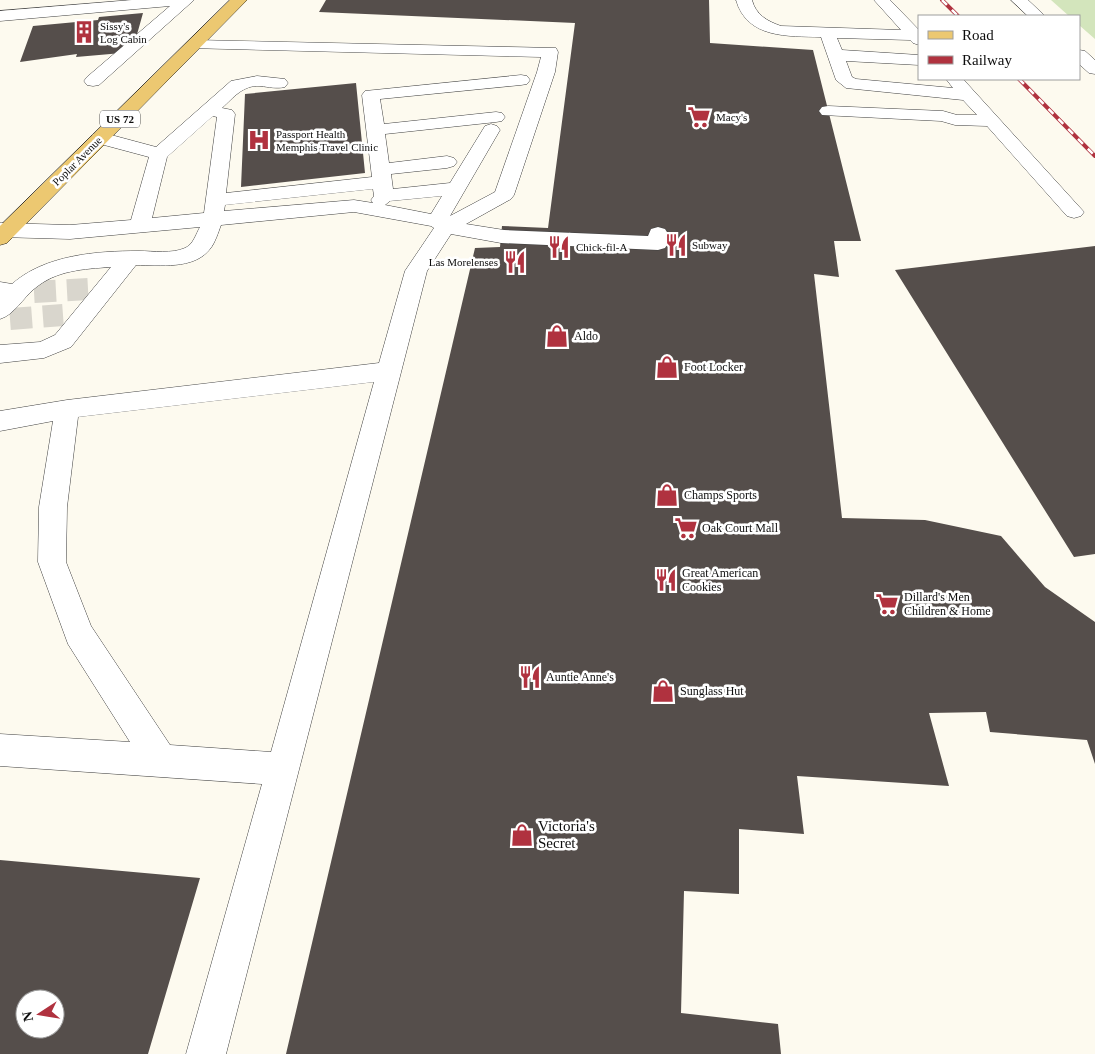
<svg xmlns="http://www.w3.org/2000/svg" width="1095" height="1054" font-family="'Times New Roman',serif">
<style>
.green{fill:#d3e5bc}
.building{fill:#554e4b;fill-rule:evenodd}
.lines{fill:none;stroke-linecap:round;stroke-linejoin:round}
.minor-tunnel{stroke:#d9d6cd;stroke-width:22;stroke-dasharray:22 11;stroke-linecap:butt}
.minor-casing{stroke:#404040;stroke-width:1}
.major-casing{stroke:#1e1e1e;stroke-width:1}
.minor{fill:#fff;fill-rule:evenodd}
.major{fill:#ecc871;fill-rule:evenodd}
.rail-casing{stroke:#b0323f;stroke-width:4}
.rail{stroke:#fff;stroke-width:2.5;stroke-dasharray:7;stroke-linecap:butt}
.labels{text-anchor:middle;stroke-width:5;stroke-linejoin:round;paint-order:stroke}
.far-poi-label{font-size:11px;fill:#0d0d0d;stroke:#fff;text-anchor:start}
.shield{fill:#fff;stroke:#565656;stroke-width:1}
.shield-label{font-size:11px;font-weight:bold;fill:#0d0d0d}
.far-street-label{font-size:11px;fill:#0d0d0d;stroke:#fff}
.poi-label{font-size:12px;fill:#0d0d0d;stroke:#fff;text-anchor:start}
.near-poi-label{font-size:15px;fill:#0d0d0d;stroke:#fff;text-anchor:start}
</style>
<rect width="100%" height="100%" fill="#fdfaef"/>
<path class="green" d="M1051,0H1095V39L1079,25V16H1069Z"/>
<path class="building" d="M326,0H709L710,43L813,50L861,241H834L839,277L814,274L842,518L925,520L1001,536L1045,587L1095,622V764L1087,740L990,732L986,712L929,713L949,786L797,776L804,834L739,829V894L684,891L681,1013L778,1024L781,1054H286L475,248L500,247L502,226L548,228L575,23L319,12Z
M143,13L136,38L124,39L122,53L76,57L77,54L20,62L33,26L98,20L99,17Z
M356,83L365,173L241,187L245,94Z
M1095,246V554L1074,557L895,270Z
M0,860L200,878L148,1054H0ZM25,999H55V1029H25Z"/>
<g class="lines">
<path class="minor-tunnel" d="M34,292L88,289
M10,319L63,315"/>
<defs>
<path id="minor" d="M132,0H194L99,85L93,86L87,85L84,81L87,77L170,6L0,21V11Z
M736,0H752C756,15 767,21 781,26L901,30L874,0H890L919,30V45L913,43L910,40L837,38L842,50L919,55V65L846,61L852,77L856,79L953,88L946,79H963L1084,212L1081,216L1074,218L1067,216L987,126L955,125L941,121L822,115L819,111L822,107L828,106L943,111L957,115H977L963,100L846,88L836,80L821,37C788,36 747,39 736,0Z
M1011,0H1028L1045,16H1028Z
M194,40L556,48L558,52L555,72L514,195L511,199L466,224L504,230L648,236L651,229L658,227L665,229C670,236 670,241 665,248L658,250L501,243L451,234L427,271L226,1054H186L262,784L0,766V734L130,742L68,644L38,562L39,507L53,421L0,431V411L67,400L379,363L405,271L434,228L431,226L354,212L221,225C218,233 215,243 210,249C194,270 159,265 136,265L71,347L44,358L0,363V345L40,342L55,335L111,267C84,269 56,270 34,289C23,298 14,315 0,319V282L12,284C45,255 96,251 139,251C153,251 172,254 185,248C193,245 196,234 200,227L70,239L0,237V223L70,225L131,220L149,157L93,142L91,138L93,134L100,132L156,147L231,81L257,76L285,79L288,83L285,87C277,89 269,87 260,86C243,85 234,97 222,108L232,110L235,114L226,193L372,177L362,95L365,91L521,75L527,76L530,80L527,84L521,85L380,99L384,124L496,112L502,113L505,117L502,121L496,122L385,134L389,163L447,156L454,158L457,162L454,166L447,168L391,174L393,189L450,183L485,126L491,124L497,126L500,130L450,216L495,192L537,72L541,57L188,48L186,45L188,42ZM213,116L217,117L204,213L152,218L167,157ZM373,189L374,196L371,200L373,203L354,200L224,211L225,205ZM442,196L431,214L385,205L390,201ZM374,382L271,752L170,745L91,626L66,562L67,507L78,417Z
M1079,50L1085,51L1095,60V74L1089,73L1079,64Z"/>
<path id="major" d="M230,0H247L7,243L0,245V226Z"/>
</defs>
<use href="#minor" class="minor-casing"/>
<use href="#major" class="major-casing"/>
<use href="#minor" class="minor"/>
<use href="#major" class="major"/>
<defs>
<path id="rail" d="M942,0L958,16
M1019,79L1095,156"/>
</defs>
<use href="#rail" class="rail-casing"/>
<use href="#rail" class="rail"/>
</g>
<defs>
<symbol id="building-bare" viewBox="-9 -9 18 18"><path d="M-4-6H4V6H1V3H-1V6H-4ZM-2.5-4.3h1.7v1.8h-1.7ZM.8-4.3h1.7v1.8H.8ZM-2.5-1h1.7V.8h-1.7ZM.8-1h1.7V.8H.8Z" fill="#b0323f" stroke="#fff" stroke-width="2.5" paint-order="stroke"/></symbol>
<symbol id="supermarket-bare" viewBox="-9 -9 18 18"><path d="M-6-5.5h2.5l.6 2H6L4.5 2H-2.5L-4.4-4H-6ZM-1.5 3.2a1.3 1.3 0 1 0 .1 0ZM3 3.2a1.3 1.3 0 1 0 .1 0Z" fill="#b0323f" stroke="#fff" stroke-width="2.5" paint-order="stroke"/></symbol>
<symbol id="hospital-bare" viewBox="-9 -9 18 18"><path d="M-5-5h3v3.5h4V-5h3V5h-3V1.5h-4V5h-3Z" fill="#b0323f" stroke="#fff" stroke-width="2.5" paint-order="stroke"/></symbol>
<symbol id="restaurant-bare" viewBox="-9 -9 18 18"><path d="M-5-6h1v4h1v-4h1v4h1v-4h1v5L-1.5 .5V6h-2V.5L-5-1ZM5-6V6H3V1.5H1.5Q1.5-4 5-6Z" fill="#b0323f" stroke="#fff" stroke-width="2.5" paint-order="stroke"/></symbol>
<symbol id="shop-bare" viewBox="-9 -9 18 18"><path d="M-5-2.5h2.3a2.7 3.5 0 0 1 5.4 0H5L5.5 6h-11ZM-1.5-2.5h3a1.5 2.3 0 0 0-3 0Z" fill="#b0323f" stroke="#fff" stroke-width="2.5" paint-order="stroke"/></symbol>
</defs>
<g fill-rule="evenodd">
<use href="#building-bare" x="68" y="16" width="32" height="32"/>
<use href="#supermarket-bare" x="683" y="101" width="32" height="32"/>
<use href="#hospital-bare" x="243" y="124" width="32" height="32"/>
<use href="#restaurant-bare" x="660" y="229" width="32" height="32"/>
<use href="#restaurant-bare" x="543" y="231" width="32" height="32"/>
<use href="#restaurant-bare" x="499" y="246" width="32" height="32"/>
<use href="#shop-bare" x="541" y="320" width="32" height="32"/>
<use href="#shop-bare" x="651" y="351" width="32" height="32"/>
<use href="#shop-bare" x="651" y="479" width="32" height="32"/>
<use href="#supermarket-bare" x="670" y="512" width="32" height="32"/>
<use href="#restaurant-bare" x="650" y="564" width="32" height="32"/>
<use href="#supermarket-bare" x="871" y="588" width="32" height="32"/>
<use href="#restaurant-bare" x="514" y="661" width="32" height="32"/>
<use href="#shop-bare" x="647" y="675" width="32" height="32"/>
<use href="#shop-bare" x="506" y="819" width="32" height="32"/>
</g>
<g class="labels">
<g class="far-poi-label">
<text x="100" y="30">Sissy's<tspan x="100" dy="13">Log Cabin</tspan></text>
<text x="716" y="121">Macy's</text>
<text x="276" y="138">Passport Health<tspan x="276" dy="13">Memphis Travel Clinic</tspan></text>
<text x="692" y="249">Subway</text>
<text x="576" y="251">Chick-fil-A</text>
<text x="498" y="266" text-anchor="end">Las Morelenses</text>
</g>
<rect class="shield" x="100" y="110.5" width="40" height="17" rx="4"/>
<g class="shield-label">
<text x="120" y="123">US 72</text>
</g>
<g class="far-street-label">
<text transform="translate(77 161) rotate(-45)" y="4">Poplar Avenue</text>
</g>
<g class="poi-label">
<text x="574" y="340">Aldo</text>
<text x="684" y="371">Foot Locker</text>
<text x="684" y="499">Champs Sports</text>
<text x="702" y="532">Oak Court Mall</text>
<text x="682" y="577">Great American<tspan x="682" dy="14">Cookies</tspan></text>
<text x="904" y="601">Dillard's Men<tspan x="904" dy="14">Children &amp; Home</tspan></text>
<text x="546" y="681">Auntie Anne's</text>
<text x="680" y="695">Sunglass Hut</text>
</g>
<g class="near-poi-label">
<text x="538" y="831">Victoria's<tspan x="538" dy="17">Secret</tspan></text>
</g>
</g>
<rect x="918" y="15" width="162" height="65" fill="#ffffff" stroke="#9e9e9e"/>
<rect x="928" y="31" width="25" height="8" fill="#ecc871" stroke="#9e9e9e"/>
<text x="962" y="40" font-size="15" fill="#0d0d0d">Road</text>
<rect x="928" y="56" width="25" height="8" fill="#b0323f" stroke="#9e9e9e"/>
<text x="962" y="65" font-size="15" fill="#0d0d0d">Railway</text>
<g transform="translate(40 1014) rotate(258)"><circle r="24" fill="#ffffff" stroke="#9e9e9e"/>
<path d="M0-4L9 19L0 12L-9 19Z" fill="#b0323f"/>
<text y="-8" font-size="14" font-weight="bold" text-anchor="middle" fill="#0d0d0d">N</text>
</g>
</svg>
